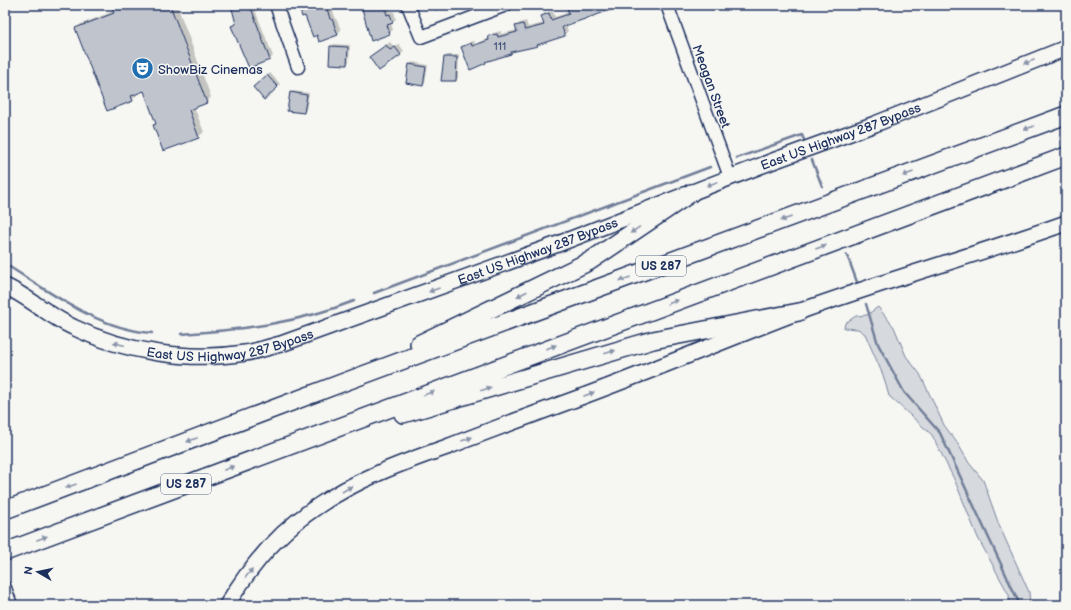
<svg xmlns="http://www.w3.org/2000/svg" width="1071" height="610" font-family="'Balsamiq Sans',sans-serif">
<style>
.green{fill:#d6d9dd;stroke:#78849e}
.shadow{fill:#0003}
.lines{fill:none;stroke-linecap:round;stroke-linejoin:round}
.stream{stroke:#717e99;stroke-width:2.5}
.building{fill:#c0c4cd;stroke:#1b2f5e}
.minor-casing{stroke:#1b2f5e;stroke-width:15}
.major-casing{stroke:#1b2f5e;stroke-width:18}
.highway-casing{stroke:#1b2f5e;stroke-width:20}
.minor{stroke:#f6f6f2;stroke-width:12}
.major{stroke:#f6f6f2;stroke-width:15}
.highway{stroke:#f6f6f2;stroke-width:17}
.oneway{fill:#8892a8}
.labels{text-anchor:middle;stroke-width:3;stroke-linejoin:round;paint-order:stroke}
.number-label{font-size:11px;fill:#44547a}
.shield{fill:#f6f6f2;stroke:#5d6b8a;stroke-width:1}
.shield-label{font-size:12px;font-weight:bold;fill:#1b2f5e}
.poi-label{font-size:13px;fill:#1b2f5e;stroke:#f6f6f2;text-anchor:start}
.street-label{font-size:13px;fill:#1b2f5e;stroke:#f6f6f2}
</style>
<rect width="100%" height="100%" fill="#f6f6f2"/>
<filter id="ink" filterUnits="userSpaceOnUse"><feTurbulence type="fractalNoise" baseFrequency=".025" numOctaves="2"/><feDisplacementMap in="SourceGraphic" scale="8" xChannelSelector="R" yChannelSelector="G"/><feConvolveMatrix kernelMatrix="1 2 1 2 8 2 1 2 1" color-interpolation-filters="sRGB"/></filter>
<g filter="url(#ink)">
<path class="green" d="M878,307L894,327L906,356L920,374L944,425L958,444L969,463L983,480L999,525L1029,592L1030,605H1010L1009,595L978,538L955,481L932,435L889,396L883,375L865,334L858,329L844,328L845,323L856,316L867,315Z"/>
<path class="shadow" d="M112,5H177L211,97L206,102L194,107L204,132L198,137L154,125L157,123L144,90L136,93L137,95L132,100L76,29L81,24L114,11Z
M232,5H253L273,56L270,59L249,67L232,26L236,22Z
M303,5H330L341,30L337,34Z
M362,5H389L390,12L394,11L396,19L391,23L393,30L389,33Z
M433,5H448L435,11Z
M571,5H620L566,25L568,31L564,35L540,43L537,46L514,51L511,54L485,62L462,47L474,40L475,44L490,38L493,33L501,31V34L517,30L516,26L520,23L526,21L528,27L544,23L542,17L545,13L553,11L555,17L569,12L568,8Z
M390,42L394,47L399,44L404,51L400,55L374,54Z
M334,44L350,45L349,62L346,64L331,47Z
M447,55H459L458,78L456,80H442L443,65Z
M412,62L428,65L425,82L422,85L410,65Z
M270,73L280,84L264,99L254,87Z
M293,91L309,93L306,110L304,112L291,93Z"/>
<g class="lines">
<path class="stream" d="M737,158L802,135L804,140
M812,160L822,186
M847,255L857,282
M5,264C50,292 97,329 152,333
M374,293L710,167
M866,304L878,344L904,392L940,433L1020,605
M181,334C241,330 298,323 354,301"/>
</g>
<path class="building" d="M111,5H170L207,103L189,110L199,138L163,151L153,125L156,124L144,91L131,96L133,101L107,111L75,28L114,13Z
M231,5H250L270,60L249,68L231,26L236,24Z
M303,5H326L330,19H332L338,35L319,42L317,35L313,37L305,16L302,17L299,7Z
M361,5H384L387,15L390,14L393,23L387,25L390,34L371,41Z
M575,5L622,6L562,27L565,36L537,45L538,46L511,52V54L485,62L486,63L470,70L461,47L471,43L472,46L489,40L488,36L497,34L498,37L517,32L515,26L523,24L525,30L544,25L541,16L549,13L551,20L569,14L567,8Z
M386,45L390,50L395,47L401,55L379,71L369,57Z
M330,46L348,47L347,65L329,64Z
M444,57H457L456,81H441Z
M409,64L426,67L423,86L406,83Z
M267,75L278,87L264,100L253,87Z
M290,92L307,95L304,113L287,111Z"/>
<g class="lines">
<defs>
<path id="minor" d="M276,5L298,67
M408,5L421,37L506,5
M667,5L730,177
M5,588L11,605"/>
<g id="major">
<path id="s1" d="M5,286C29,297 49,316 73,327C124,352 189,362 245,353C257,351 269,347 281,344L558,244L773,161L875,124L1066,48"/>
<path d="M227,605C249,568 279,532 315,508C355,480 401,463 447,447C488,431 529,416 570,401C647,373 722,341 798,312C886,280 977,255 1066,223"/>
</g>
<path id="highway" d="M419,344L590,261L691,193
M403,414L653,340L799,312
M5,510L347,381L1066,115
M5,552L1066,156"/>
</defs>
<use href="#minor" class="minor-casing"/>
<use href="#major" class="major-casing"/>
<use href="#highway" class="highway-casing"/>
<use href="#minor" class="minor"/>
<use href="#major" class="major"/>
<use href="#highway" class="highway"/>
</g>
<defs><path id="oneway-solid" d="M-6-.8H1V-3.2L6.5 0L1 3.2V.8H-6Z"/></defs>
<g class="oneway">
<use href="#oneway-solid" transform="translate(1029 62) rotate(159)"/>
<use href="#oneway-solid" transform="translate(1029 128) rotate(160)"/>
<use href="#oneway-solid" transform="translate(908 174) rotate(160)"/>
<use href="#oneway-solid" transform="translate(712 184) rotate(159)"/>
<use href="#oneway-solid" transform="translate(786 219) rotate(160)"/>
<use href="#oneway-solid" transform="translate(635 230) rotate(146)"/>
<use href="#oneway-solid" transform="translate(821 247) rotate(-20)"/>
<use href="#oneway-solid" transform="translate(625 279) rotate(160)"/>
<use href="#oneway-solid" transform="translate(434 290) rotate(160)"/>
<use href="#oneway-solid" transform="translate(522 294) rotate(153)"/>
<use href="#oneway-solid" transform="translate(673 302) rotate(-20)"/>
<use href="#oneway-solid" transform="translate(119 344) rotate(-165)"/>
<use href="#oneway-solid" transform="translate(551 347) rotate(-20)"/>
<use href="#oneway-solid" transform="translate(610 352) rotate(-16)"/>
<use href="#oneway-solid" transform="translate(486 389) rotate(-17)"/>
<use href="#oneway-solid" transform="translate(429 393) rotate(-21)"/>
<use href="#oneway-solid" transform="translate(589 394) rotate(-21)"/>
<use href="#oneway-solid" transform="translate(467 439) rotate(-20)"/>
<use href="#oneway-solid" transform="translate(192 440) rotate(159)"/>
<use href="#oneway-solid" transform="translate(229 468) rotate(-21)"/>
<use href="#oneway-solid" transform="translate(71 486) rotate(160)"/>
<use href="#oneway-solid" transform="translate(347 489) rotate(-31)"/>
<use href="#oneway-solid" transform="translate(42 538) rotate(-21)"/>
<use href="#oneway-solid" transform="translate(249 573) rotate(-51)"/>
</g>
</g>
<defs>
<symbol id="theatre-disc" viewBox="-11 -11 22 22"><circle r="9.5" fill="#1f6fb2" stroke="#f6f6f2"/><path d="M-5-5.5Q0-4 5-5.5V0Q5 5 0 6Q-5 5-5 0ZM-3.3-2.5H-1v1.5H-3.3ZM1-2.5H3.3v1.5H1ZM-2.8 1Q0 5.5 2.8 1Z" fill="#fff"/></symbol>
</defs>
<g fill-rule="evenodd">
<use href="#theatre-disc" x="130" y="56" width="25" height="25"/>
</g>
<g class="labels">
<g class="number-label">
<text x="500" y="50">111</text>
</g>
<g class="shield">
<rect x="636" y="256" width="50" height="20" rx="3"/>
<rect x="161" y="474" width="50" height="20" rx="3"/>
</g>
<g class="shield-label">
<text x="661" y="270">US 287</text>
<text x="186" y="488">US 287</text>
</g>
<g class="poi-label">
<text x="158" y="74">ShowBiz Cinemas</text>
</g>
<g class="street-label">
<text transform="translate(712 86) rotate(70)" y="5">Meagan Street</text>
<text dy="5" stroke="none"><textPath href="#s1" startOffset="890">East US Highway 287 Bypass</textPath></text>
<text dy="5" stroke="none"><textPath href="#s1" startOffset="566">East US Highway 287 Bypass</textPath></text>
<text dy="5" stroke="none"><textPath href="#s1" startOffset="242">East US Highway 287 Bypass</textPath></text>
</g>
</g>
<rect width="1071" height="610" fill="none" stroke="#f6f6f2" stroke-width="20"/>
<rect x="10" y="10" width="1051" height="590" fill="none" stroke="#1b2f5e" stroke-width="1.5" filter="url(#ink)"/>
<g transform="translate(38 572) rotate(279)" stroke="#f6f6f2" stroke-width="3" paint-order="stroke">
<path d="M0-3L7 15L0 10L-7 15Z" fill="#1b2f5e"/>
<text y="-6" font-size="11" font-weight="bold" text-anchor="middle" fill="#1b2f5e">N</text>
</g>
</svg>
